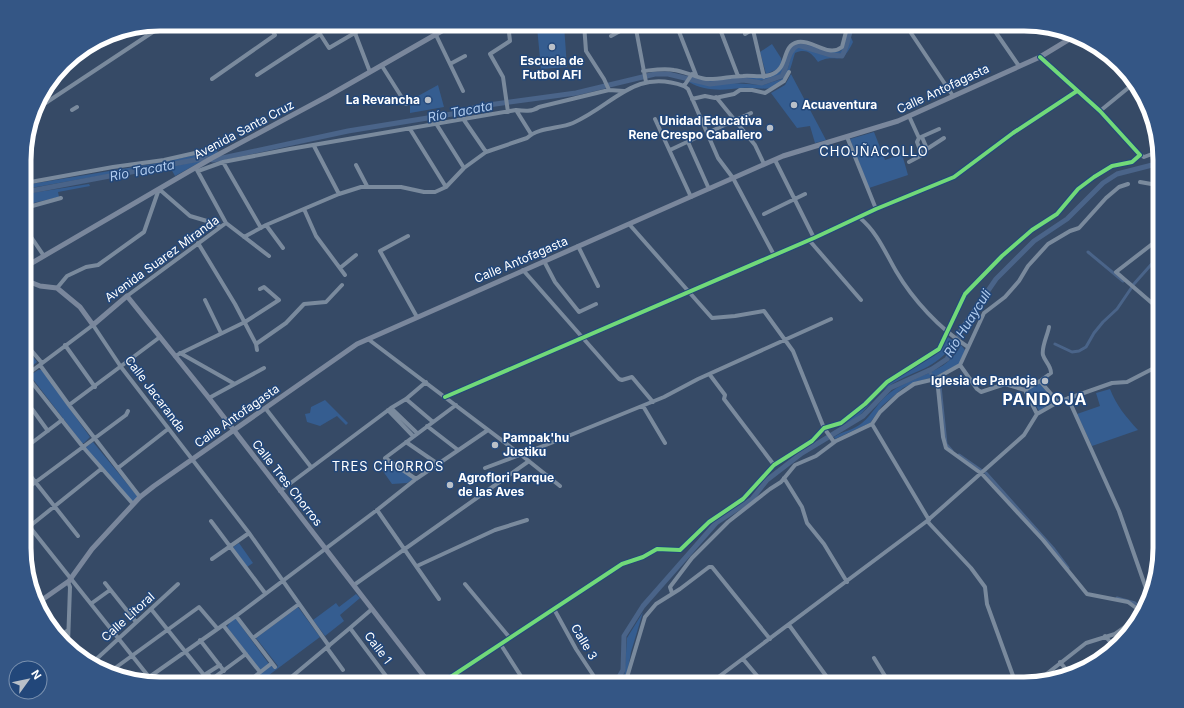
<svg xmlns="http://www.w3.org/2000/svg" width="1184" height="708" font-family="Inter,sans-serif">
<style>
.green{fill:#355d90}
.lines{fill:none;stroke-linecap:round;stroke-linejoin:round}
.canal{stroke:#4a6489;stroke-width:3}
.river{stroke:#4a6489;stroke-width:5}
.minor{stroke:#7a8a9d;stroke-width:4}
.major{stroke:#7a879c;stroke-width:5}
.cycleway-casing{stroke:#22477a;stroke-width:6}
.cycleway{stroke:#71d979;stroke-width:4}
.poi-dot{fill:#b9c0c9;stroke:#22477a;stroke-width:1.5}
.labels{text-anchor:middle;stroke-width:3;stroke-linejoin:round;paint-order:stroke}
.poi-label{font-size:12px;font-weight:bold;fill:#fff;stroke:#22477a;text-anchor:end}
.street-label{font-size:12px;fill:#fff;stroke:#22477a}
.water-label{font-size:13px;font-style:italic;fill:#afcaed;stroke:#22477a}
.neighbourhood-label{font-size:13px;letter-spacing:1px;fill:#fff;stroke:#22477a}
.district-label{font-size:16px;font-weight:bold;letter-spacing:1px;fill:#fff;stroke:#22477a}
.rim{fill:none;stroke:#fff;stroke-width:5}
</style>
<rect width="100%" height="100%" fill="#364a66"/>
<path class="green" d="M852,24L842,53C826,59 811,41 796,45C785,52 790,66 781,74C770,84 755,79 742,79C732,80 722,83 711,83C704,83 697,81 690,78L695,77L705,81L741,77L762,78L779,71L791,46C812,39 822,55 841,51L849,26Z
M564,25L567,67L541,69L537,27Z
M850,35L853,42C840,69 838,52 818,62C812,53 806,48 795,53C792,62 790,74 784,81C772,94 756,86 742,88C725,90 705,92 689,82L690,80L710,85L732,83L763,85L772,82L782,79L788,68L792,52L797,47L802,46L830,56H843L847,50Z
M772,44L781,58L782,63L778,69L766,74L760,52Z
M791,74L826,140L815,143L810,126L797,128L771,93L785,85Z
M438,85L444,107L410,113V103L418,96Z
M874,132L885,160L902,154L908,175L869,188L850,139Z
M217,150L218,152L208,158L206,157L25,189V185L164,162Z
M204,160L175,176L170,167Z
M89,184L90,186L58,192L59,197L25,205V194Z
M948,337L955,342C933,372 917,368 889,386C879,392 871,403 863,412C858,418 849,422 842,425L860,411L887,384L935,355Z
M961,345L965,350L959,364L934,377L915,382L903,388L882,406L870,423L835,439L834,437C843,431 854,430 862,423C873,414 879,400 891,392C915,374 947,374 961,345Z
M25,346L37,362L25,372Z
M38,370H42L90,437L84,443H82L32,378V374Z
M1040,383L1052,399V402L1039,411L1027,390Z
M1110,389C1116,405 1126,417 1138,430L1092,446L1077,414L1100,406L1096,393Z
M325,400L348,423L346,425L337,416L320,426L307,422L305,414L310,413L311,407Z
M93,442L138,497L133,502L86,449V447Z
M385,459L412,478V480L407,483L392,484L378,464Z
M239,543L253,563L247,567L233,547Z
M356,594L360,598L340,615L344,621L325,636L313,620L336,603L339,607Z
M298,607L320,637L257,684H247L271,665L274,669L278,666L256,638Z
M643,612L631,652L627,675L624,682L627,638Z
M232,619H236L269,664L260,670L227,627Z"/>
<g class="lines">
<path class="canal" d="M1088,252L1123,281
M1133,285L1157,258
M1055,344L1072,352L1079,351L1086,347L1094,333L1103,322L1117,309L1132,287
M928,370L940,386L946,444L952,451
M959,455L982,471
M986,473L1053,548L1068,568
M1117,598L1135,603L1143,611"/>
<path class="river" d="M25,192L205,158L213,160L348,131L452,114L481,106L576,93L655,74H668L710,84L743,80L762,83L782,76C788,66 787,51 798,45L831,55L842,56C848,46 848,34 853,24
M615,684L623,670L624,636L643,606L716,523L752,499L767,480L802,453L863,416L890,388L932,369L947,359L957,342L961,330L996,279L1034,241L1067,219L1103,183L1117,174L1160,163"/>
<path class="minor" d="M347,24L355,33L370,72
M508,24L510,41L490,54L503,77L508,112
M584,24L586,51L604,79L609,90
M635,24L646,82
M676,24L696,75
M718,24L738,76
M796,24L801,27L807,24
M905,24L953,96
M990,24L1019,66
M753,30L764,77
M745,34L761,24
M436,35L463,91
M611,36L633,24
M450,64L465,56
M382,66L406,104
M643,71C653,70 664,68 674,70C684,71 697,78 706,79C718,80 731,76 743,76C752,75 761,78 770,75C790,69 780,46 798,42C812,39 828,58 842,47L848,24
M692,74L684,86L688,89L718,158L733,178L774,255
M257,75L320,34L329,48L370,24
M212,79L275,35L268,24
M716,97L755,145L764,164
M692,99L705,96L715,98L734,94L740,90H752L765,93L784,81L789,72
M35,110L165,24
M72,110L77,107
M516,110L531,134
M1100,111L1133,84
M909,116L919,138L917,142L922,155L909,162
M655,119L691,197
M464,120L486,152
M437,125L464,168
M410,129L446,187
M707,133L751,113
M847,137L876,209
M921,137L939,129
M922,137L927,149L944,138
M688,142L709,189
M314,146L339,194
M670,150L702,135
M1140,155L1144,157L1160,151
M775,160L814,238
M223,162L261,228
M356,165L367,186
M197,170L226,223L269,256
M198,171L223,162L290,149L516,110C524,111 532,112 539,107L609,90L624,91
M1140,182L1157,185L1160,184
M25,183L113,167L164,160L217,148
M25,208L61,198
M304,209L316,236L345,275
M764,214L805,194
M860,218C877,232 885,252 896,271C913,300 940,329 968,347
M629,224L712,318L735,316L764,311L793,351L824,428L834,442
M266,225L283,248
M25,228L44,256
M408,236L380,251L417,317
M244,237L266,225L339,194L361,187H401L424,192H435L446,187L464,168L486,152L527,138C539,127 559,129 573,123C614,105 634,68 684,86
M1160,238L1116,272L1160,310
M809,240L861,300
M198,243L235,304L256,344L257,350
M578,246L598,286
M544,261L555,282L579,312L596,304
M340,268L356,255
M523,270L619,379L622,380L632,377L653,402
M57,288L67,276L86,267L98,265L144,232L159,189L190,216L217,224L220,227
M127,296L226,223
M205,300L221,333
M368,339L520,454L560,486
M25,343L42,363
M256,344L286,323L304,304L326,302L342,285
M65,345L95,387
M180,353L233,383
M175,356L245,322L279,300L264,287L260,289
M40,365L69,405L140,497
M960,365L977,389L981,392L1005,384L1025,390
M26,375L83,447L133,504
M710,375L725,395L724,399L774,465
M25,376L93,325L121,367L249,533L329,646
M935,379L938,388L943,437L946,448L982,474L1043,540L1087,594L1128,602L1143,613
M1040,381L1051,373C1051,365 1045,362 1043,355C1041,348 1048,334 1049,327
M445,397L814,238L876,209L954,177L1013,133L1077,91
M209,398L264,368
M1068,398L1119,511L1148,594
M406,399L433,422
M69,405L160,337
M643,406L665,443
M391,408L417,433
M266,409L311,467
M388,410L413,436
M1037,414L1025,390L1040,381L1058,402
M25,415L32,409L48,431
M872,424L929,520
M427,426L458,450
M406,442L438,464
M25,448L62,420
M118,468L168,429
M485,468L551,443L664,397L698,379L831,319
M25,469L78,536
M784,478L802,507L807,523L824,544L847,582
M416,479L385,458L456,405
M25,490L126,415L128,411
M280,491L391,408L406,399L426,382
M377,510L439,599
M25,521L153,682
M211,521L265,593
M927,521L971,568L985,587L987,604L1016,684
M25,530L101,469
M212,559L249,533
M417,566L495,530L527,520
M68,582L70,587L68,644
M105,583L136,622
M465,584L510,638
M354,585L529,461
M672,593L670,587L692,558L728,522L770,489L781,482L795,465L816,456L836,441L872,424L880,412L898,395L914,384L935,379L960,365L984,313L1005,297L1019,281L1028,266L1048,244L1070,231L1079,228L1106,198L1119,187L1128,184
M92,603L110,590
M151,609L204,675
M372,609L350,628L392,684
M554,609L576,649L599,684
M236,616L275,667
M223,625L260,672
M789,625L832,684
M60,636L68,630
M1105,636L1113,645
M253,638L299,604
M200,640L224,671
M501,645L526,684
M327,648L343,670
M874,658L890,684
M743,659L764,684
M1060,662L1069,673
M91,664L178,584
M111,671L199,607L217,628
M207,673L212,679L246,654
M145,680L236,616L377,510L416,479L488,430
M1035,683L1086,643L1115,634L1142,615
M190,684L220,665
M245,684L272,663
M283,684L350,628
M440,684L622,564L643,557L657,549L680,550L709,522L743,499L774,465L812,441L824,428L841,423L865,404L887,382L939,349L965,294L1002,256L1032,230L1057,214L1078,189L1094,177L1112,166L1132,162L1140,155L1100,111L1040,57
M625,684L645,617L656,604L680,589L709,567H712L770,639
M709,684L927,521L1024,435L1037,414L1058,402L1112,383L1127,382L1160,365"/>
<path class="major" d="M25,267L212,158L328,96L454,24
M25,280L40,286L57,288L80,307L93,325L127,296L209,398L430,684
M39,602L69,581L92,549L115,524L140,497L154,486L357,344L783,156L898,121L1040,57L1073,37"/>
<defs>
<path id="cycleway" d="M445,397L814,238L876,209L954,177L1013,133L1077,91
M440,684L622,564L643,557L657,549L680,550L709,522L743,499L774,465L812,441L824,428L841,423L865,404L887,382L939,349L965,294L1002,256L1032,230L1057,214L1078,189L1094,177L1112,166L1132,162L1140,155L1100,111L1040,57"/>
</defs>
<use href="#cycleway" class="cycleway-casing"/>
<use href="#cycleway" class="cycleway"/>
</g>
<g class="poi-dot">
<circle cx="552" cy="47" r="4"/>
<circle cx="428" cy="100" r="4"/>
<circle cx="794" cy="105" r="4"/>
<circle cx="770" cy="128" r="4"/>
<circle cx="1045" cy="381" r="4"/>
<circle cx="495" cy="445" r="4"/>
<circle cx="450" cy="485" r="4"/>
</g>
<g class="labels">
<g class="poi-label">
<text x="552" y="65" text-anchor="middle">Escuela de<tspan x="552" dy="14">Futbol AFI</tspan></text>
<text x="420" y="104">La Revancha</text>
<text x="802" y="109" text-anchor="start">Acuaventura</text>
<text x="762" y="125">Unidad Educativa<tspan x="762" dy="14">Rene Crespo Caballero</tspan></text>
<text x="1037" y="385">Iglesia de Pandoja</text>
<text x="503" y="442" text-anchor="start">Pampak'hu<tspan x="503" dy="14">Justiku</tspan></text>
<text x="458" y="482" text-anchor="start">Agroflori Parque<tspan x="458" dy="14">de las Aves</tspan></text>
</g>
<g class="street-label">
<text transform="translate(943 89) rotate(-25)" y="4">Calle Antofagasta</text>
<text transform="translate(244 130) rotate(-28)" y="4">Avenida Santa Cruz</text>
<text transform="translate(162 259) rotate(-36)" y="4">Avenida Suarez Miranda</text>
<text transform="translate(521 260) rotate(-23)" y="4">Calle Antofagasta</text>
<text transform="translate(155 394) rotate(53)" y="4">Calle Jacaranda</text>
<text transform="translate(237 416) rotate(-35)" y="4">Calle Antofagasta</text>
<text transform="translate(287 483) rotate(52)" y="4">Calle Tres Chorros</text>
<text transform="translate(128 617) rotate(-42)" y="4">Calle Litoral</text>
<text transform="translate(584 642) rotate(59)" y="4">Calle 3</text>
<text transform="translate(378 648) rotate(53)" y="4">Calle 1</text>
</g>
<g class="water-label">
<text transform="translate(460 111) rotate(-11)" y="5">Río Tacata</text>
<text transform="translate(142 170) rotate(-11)" y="5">Río Tacata</text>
<text transform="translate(967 323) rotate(-58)" y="5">Río Huayculi</text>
</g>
<g class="neighbourhood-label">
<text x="874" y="156">CHOJÑACOLLO</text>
<text x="388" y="471">TRES CHORROS</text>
</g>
<g class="district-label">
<text x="1045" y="405">PANDOJA</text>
</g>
</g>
<path d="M0 0H1184V708H0ZM160 31H1024A129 129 0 0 1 1153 160V548A129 129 0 0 1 1024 677H160A129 129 0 0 1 31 548V160A129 129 0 0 1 160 31Z" fill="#345685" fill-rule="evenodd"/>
<path class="rim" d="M160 31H1024A129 129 0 0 1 1153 160V548A129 129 0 0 1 1024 677H160A129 129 0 0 1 31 548V160A129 129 0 0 1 160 31Z"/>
<g transform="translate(28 680) rotate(57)"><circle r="19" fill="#22477a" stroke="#7a91af"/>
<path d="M0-3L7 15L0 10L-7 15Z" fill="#b9c0c9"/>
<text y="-6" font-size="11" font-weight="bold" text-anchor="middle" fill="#ffffff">N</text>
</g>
</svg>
